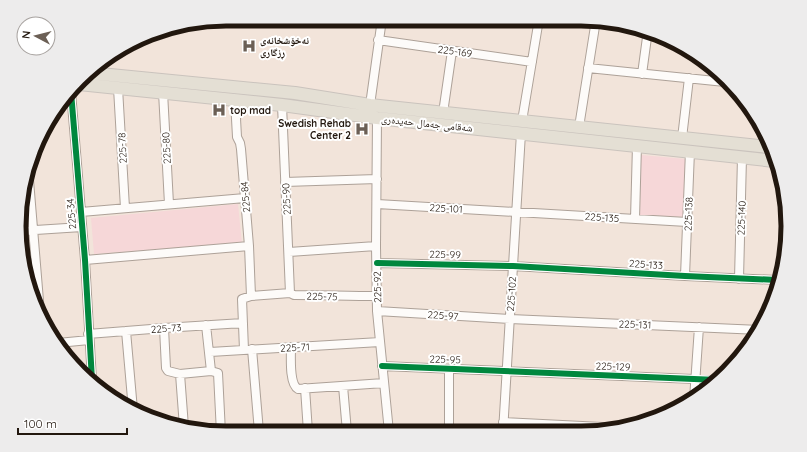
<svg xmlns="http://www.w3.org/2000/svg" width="807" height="452" font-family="Quicksand,'Noto Naskh Arabic',sans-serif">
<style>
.green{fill:#f6d7d8}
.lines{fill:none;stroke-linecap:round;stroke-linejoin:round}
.street-casing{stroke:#ada198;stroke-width:10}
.primary-casing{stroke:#cac3bd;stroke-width:14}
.street{stroke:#fdfbf9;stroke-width:8}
.primary{stroke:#e4dfd4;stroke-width:12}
.cycleway-casing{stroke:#fff;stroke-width:8}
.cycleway{stroke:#00873e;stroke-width:6}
.labels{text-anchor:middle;stroke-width:4;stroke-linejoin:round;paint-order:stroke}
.poi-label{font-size:10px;font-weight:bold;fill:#22170e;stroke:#fff;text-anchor:start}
.street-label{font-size:10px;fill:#22170e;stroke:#fff}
.rim{fill:none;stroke:#22170e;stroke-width:5}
</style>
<rect width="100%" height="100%" fill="#f2e4da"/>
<path class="green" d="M641,155L686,159L684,217L640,215Z
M238,204L242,243L94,254L91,218Z"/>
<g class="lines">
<defs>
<path id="street" d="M378,40L532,62
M588,68L725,82
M642,74L648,30
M118,88L125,208
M71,92L85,260L92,380
M163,92L169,204
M235,100L237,137L240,143L241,149L249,246L251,296
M282,105L290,293
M370,105L382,19
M443,113L452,51
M377,118L376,246L377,311L389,432
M522,121L539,19
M579,127L596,20
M682,138L689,78
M28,168L40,313
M285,182L377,179
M377,204L687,222
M81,212L245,198
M635,219L637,145
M20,231L82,227
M289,252L376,246
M85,260L249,246
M377,263L513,266L685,276L777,280
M685,276L690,151
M739,279L742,157
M377,311L510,319L760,330
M206,325L211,371L218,373L221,433
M164,328L166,368L168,371L180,374L211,371
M126,331L133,410
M88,334L164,328L243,323
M58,343L89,340
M291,347C291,357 289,384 298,389L384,383
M252,349L259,432
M244,350L242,299L251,296L290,293L294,295C322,295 349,296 377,296
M210,352L380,342
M382,366L718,380
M180,374L184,427
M343,386L347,432
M305,388L308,432
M694,399L699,327
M503,422L622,428
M449,432V369
M503,432L521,133"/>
<path id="primary" d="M90,73L295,93L370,105L768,147
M79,84L282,105L377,118L775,161"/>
</defs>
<use href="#street" class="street-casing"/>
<use href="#primary" class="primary-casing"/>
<use href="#street" class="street"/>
<use href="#primary" class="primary"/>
<defs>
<path id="cycleway" d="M71,92L85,260L92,380
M377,263L513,266L685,276L777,280
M382,366L718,380"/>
</defs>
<use href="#cycleway" class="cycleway-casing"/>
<use href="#cycleway" class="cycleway"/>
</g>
<defs>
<symbol id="hospital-bare" viewBox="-9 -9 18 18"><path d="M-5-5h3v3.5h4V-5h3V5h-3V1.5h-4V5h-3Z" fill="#6b5f55" stroke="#fff" stroke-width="2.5" paint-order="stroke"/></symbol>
</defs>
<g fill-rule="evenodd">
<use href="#hospital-bare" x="239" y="36" width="20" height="20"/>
<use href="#hospital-bare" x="209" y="100" width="20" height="20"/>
<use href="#hospital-bare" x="352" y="119" width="20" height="20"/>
</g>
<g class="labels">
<g class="poi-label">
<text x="260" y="44">نەخۆشخانەی<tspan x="260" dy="12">ڕزگاری</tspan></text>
<text x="230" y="114">top mad</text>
<text x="351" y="127" text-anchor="end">Swedish Rehab<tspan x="351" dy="12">Center 2</tspan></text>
</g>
<g class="street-label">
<text transform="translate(455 51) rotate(8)" y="4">225-169</text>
<text transform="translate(427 123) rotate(6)" y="4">شەقامی جەمال حەیدەری</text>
<text transform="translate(122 148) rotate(-93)" y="4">225-78</text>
<text transform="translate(166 148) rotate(-93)" y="4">225-80</text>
<text transform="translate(245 197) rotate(-95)" y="4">225-84</text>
<text transform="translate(286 199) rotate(-93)" y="4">225-90</text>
<text transform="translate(446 208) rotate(3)" y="4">225-101</text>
<text transform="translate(71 214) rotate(-95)" y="4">225-34</text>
<text transform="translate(688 214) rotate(-88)" y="4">225-138</text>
<text transform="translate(602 217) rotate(4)" y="4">225-135</text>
<text transform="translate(741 218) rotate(-88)" y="4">225-140</text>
<text transform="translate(445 254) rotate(1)" y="4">225-99</text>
<text transform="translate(646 264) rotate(4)" y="4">225-133</text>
<text transform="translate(377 287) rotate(-91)" y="4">225-92</text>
<text transform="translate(511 294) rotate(-86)" y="4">225-102</text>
<text transform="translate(322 296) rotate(2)" y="4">225-75</text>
<text transform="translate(443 315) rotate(4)" y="4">225-97</text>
<text transform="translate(635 324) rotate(2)" y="4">225-131</text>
<text transform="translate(166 328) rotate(-4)" y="4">225-73</text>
<text transform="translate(295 347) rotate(-3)" y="4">225-71</text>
<text transform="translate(445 359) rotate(2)" y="4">225-95</text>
<text transform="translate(613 366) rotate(2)" y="4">225-129</text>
</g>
</g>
<path d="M0 0H807V452H0ZM226 26H581A200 200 0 0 1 781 226V226A200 200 0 0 1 581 426H226A200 200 0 0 1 26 226V226A200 200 0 0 1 226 26Z" fill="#edecec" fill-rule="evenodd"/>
<path class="rim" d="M226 26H581A200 200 0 0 1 781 226V226A200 200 0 0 1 581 426H226A200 200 0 0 1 26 226V226A200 200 0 0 1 226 26Z"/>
<g transform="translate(36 36) rotate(277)"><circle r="19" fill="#ffffff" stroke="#a7a29f"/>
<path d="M0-3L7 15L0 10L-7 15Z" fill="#6b5f55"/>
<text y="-6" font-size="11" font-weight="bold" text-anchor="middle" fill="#22170e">N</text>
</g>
<path d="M18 428v6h109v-6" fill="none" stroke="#22170e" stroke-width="2"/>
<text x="24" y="428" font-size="12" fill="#22170e" stroke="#ffffff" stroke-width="3" paint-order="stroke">100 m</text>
</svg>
